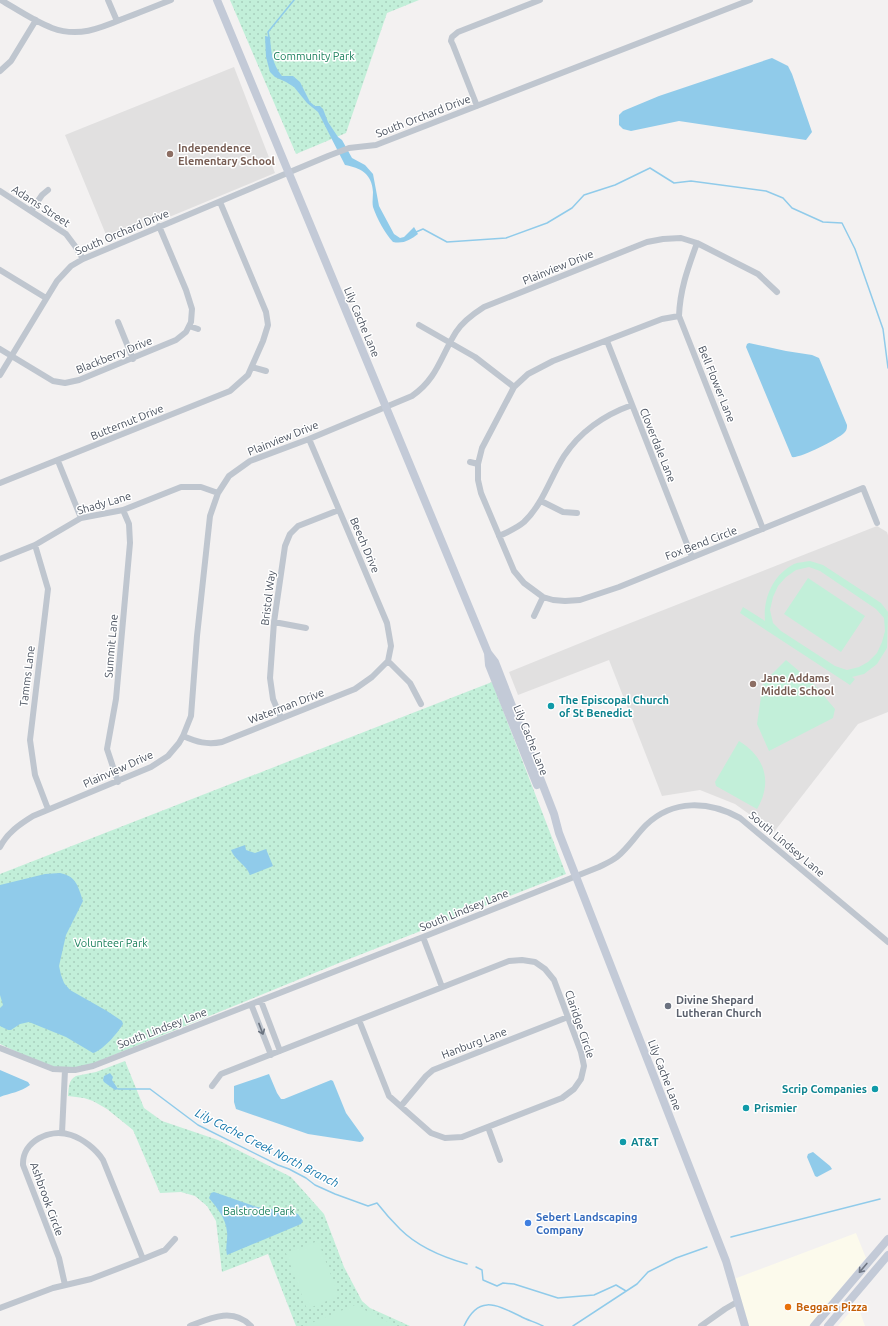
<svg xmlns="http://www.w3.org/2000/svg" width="888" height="1326" font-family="Ubuntu,sans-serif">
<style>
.commercial{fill:#fcfaec}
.education{fill:#e1e0e0}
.park{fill:url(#park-dots)}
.garden{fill:#c2efd9;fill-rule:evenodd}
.water{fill:#90cbea}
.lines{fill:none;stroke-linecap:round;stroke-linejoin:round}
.stream{stroke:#90cbea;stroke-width:1.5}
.street{stroke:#bfc6cf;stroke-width:6}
.secondary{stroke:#c3cad7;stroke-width:8}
.oneway{stroke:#6c7480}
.oneway2{stroke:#6e7582}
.education-dot{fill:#8d6e63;stroke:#fff;stroke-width:1.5}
.culture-dot{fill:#0f9aa8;stroke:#fff;stroke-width:1.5}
.worship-dot{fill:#6b7280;stroke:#fff;stroke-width:1.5}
.shop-dot{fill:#3f7fe0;stroke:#fff;stroke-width:1.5}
.food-dot{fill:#e8710a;stroke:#fff;stroke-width:1.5}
.labels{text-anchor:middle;stroke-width:3;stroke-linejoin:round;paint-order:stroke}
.park-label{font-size:11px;fill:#1a7f5b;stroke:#fff}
.street-label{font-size:11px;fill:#49515e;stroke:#fff}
.education-label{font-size:11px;font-weight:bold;fill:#785e54;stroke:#fff;text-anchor:start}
.culture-label{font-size:11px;font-weight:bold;fill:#0d838f;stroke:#fff;text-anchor:start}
.worship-label{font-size:11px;font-weight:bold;fill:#5b616d;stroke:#fff;text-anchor:start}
.shop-label{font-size:11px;font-weight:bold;fill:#366cbe;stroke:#fff;text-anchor:start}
.food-label{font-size:11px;font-weight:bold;fill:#c56008;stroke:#fff;text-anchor:start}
.water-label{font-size:12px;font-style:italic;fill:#1175aa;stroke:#fff}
</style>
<defs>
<pattern id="park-dots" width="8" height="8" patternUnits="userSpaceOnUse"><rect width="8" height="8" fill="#c2efd9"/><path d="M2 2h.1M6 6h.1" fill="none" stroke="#a8cfbd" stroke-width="1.8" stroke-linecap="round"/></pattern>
</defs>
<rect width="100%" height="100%" fill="#f3f1f1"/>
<path class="commercial" d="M856,1233L866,1258L809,1326H748L734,1279Z
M857,1304L865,1326H838Z"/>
<path class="education" d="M234,67L275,173L109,242L65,135Z
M877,526L887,532L888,535V712L858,724L774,832L735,804L700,790L662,796L609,660L518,695L509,672L610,631Z"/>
<path class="park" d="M230,0H419L387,13L346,133L296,154Z
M492,682L566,874L344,961L77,1070L53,1069L0,1044V874Z
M125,1061L144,1108L162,1121L218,1140L291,1177L324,1214L344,1267L362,1301L370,1308L410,1326H296L268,1254L222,1272L216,1221L207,1206L195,1196L181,1192L160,1193L133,1130L107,1109L93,1101L84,1098L68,1096C69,1088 68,1080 76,1076L96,1072Z"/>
<path class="garden" d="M810,561L823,565L881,603L888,612L887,648L877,664L864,674L852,677L855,679L850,685L740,613L743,607L765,621C763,598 773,575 794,564C799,562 805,562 810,561ZM809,567L820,571L876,609L884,618L885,631L882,642L877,653L868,662L859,667L847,670L835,666L781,631L773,623L770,610L773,597L778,586L786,577L796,570Z
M808,578L865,616L841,652L784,614Z
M786,660L812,682L835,709L833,718L769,751L757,724L763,683Z
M739,741C765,757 773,782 757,809L716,786L715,782Z
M318,1241L339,1296L307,1309L286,1253Z
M355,1305L396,1326H304Z"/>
<path class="water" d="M265,36L270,37C271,51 272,64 282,76H293L300,82L310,102L315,106H320L323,109L328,122L338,137L342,140L352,158L365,165L373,174L379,206L394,234L400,238L404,237L414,227L418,234C410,240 404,244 393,242C385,233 377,219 373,207C372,202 373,197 373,192C372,173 360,168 345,165L318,112L307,103L294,87L286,82L275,77L270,72L266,57Z
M772,58L788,66L792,74L812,132L806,140L679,121L631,131L623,129L619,125V115L623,111L659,96Z
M749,343L786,351L812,355L819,358L847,425C847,428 847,430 844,433C838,439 799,459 792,457L746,347L747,344Z
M245,845L246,850L255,853L266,849L273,866L250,875C246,864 235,861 231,850Z
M60,873C76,876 78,886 83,901L66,935L59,966L61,975L64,983L70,990L107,1011L122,1021L123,1024C118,1033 102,1051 93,1053L66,1037L29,1022L20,1024L11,1030H8L0,1026V1008L3,1005L0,995V885L45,874Z
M0,1070L28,1082L30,1085C21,1092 10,1093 0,1097Z
M110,1073L113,1077L112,1080L118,1089L115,1090L104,1082L103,1080L104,1076Z
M269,1074L277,1093L281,1099H284L331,1080L333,1081L346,1113L364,1138L363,1141L360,1142L308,1134L236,1109L234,1102V1086Z
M813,1152L830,1166L832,1169L817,1177L815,1176L807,1157L808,1154Z
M214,1192L257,1207L291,1212L298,1214L303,1221L301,1224L227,1255C225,1247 228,1240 227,1232C226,1218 217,1208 209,1198L211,1193Z"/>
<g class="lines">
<path class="stream" d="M269,37L268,32L294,0
M416,232L423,229L447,242L506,238L547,223L572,208L584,195L615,185L650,168L674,183L691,181L766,191L783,198L792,208L823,222L842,223L855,249L883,329L888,368
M118,1089H150L198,1125L278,1165L289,1169L306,1178L315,1185L335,1194L368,1206L377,1203C384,1212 392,1221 400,1229C418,1247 442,1257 467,1264
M731,1237L880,1199
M476,1267L482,1270L483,1280L497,1286L503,1283L514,1284L558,1298L594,1295L616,1285L626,1291
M464,1326C478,1295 495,1304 520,1316C527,1320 535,1322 543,1326
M573,1326L637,1284L648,1272L676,1258L707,1247"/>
<path class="street" d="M1,0C18,10 34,21 52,28C79,38 101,28 125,18C141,12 156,6 171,0
M108,0L117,21
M0,71L11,61L36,20
M477,106L453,45L451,41L452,37L458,32L540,0
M0,191L66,234L75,246L83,259
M31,211L42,195L48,190
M697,243C688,268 680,289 679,316L763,529
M0,270L46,298
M679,316L662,319L553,361L528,374L514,387L482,448L478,464V480L481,493L514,571L524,583L543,597L553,600L565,601L580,600L619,587L863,488L877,523
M118,322L133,359
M419,325L475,357L514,387
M189,326L198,329
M607,341L692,557
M0,349L53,381L65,383L79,380L176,340L186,332L191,322L192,309L186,290L159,226
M252,367L266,371
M0,375L57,281L71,266L83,259L328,156L349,148L376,145L750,0
M309,439L387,623L391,646L388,661
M58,461L81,518
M470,462L478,464
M0,483L230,391L248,375L263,341L268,325L266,312L220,202
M541,501L563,512L577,513
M499,536C508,532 517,528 524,522C543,504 550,478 564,456C580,432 604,415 632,405
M35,545L48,589L30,740L35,775L48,809
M0,559L35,545L81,518L123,510L181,487H201L218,493
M534,616L543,597
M274,622L306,628
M388,661L410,683L421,704
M281,718L273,699L270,678L274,622L285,546L290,534L298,526L339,510
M183,736C197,742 207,745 222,742L355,689L372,677L388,661
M118,782L107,749L116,699L130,543L129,524L123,510
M0,847C7,833 20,824 33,816L151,767L168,756L179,743L183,736L191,716L197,636L210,516L218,493L229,476L250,461L309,439L412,396C437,379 441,356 456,332C463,321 473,314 484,307L647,242L663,239L681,238L697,243L758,274L777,292
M423,937L442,987
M261,1001L280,1051
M251,1004L271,1055
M0,1048L53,1069L75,1070L93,1066L423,937L599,867C605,864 612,861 617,857C629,847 636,835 646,825C673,799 709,801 740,818L888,942
M212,1086L221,1074L509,961L522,960L535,962L545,969L554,980L581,1052L584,1066L581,1079L574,1089L562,1098L462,1137L445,1138L431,1133L389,1096L359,1020
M401,1106L426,1076L433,1070L568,1017
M488,1127L500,1160
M62,1133L65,1070
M65,1285L59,1258L23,1165C22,1141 50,1128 71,1135C83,1139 96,1149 103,1160L143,1259
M0,1308L53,1288L91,1279L143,1259L165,1250L175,1239
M190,1326C210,1318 233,1307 251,1326
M701,1326L725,1309L737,1302"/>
<path class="secondary" d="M217,0L488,653L495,662L554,814L559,833L726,1261L745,1326
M488,653L489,665L537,785
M814,1326L888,1239
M828,1326L888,1255"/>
</g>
<defs><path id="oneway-shaft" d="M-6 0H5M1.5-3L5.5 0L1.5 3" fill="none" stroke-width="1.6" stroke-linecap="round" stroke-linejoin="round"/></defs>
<use class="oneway" href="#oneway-shaft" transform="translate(261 1029) rotate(69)"/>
<use class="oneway2" href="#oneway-shaft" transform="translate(863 1268) rotate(130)"/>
<g class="education-dot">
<circle cx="170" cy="154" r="4"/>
<circle cx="753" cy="684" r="4"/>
</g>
<g class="culture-dot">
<circle cx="551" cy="706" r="4"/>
<circle cx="875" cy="1089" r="4"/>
<circle cx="746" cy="1108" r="4"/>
<circle cx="623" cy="1142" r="4"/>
</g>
<circle class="worship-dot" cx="668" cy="1006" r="4"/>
<circle class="shop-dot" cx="528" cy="1223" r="4"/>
<circle class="food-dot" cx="788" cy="1307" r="4"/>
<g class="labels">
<g class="park-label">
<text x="314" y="60">Community Park</text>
<text x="111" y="947">Volunteer Park</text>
<text x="259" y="1215">Balstrode Park</text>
</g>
<g class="street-label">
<text transform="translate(423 116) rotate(-21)" y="4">South Orchard Drive</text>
<text transform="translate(41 206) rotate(33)" y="4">Adams Street</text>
<text transform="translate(122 232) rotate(-23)" y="4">South Orchard Drive</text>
<text transform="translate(558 267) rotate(-22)" y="4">Plainview Drive</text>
<text transform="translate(362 322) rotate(67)" y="4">Lily Cache Lane</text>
<text transform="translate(114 355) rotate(-22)" y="4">Blackberry Drive</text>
<text transform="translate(717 384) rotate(68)" y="4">Bell Flower Lane</text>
<text transform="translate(127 422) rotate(-22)" y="4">Butternut Drive</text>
<text transform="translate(283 438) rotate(-22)" y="4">Plainview Drive</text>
<text transform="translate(658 445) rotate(68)" y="4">Cloverdale Lane</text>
<text transform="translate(104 503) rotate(-16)" y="4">Shady Lane</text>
<text transform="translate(701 543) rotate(-21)" y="4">Fox Bend Circle</text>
<text transform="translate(365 545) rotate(67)" y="4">Beech Drive</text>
<text transform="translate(268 598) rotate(-83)" y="4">Bristol Way</text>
<text transform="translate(111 646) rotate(-85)" y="4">Summit Lane</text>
<text transform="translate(27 676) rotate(-83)" y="4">Tamms Lane</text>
<text transform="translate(286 706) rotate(-21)" y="4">Waterman Drive</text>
<text transform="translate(531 740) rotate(68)" y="4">Lily Cache Lane</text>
<text transform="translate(118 769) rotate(-24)" y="4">Plainview Drive</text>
<text transform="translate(787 844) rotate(40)" y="4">South Lindsey Lane</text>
<text transform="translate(464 910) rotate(-22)" y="4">South Lindsey Lane</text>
<text transform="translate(580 1024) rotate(71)" y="4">Claridge Circle</text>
<text transform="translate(162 1028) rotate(-21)" y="4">South Lindsey Lane</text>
<text transform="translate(474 1043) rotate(-21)" y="4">Hanburg Lane</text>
<text transform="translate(665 1075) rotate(69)" y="4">Lily Cache Lane</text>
<text transform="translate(47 1199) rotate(70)" y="4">Ashbrook Circle</text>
</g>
<g class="education-label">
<text x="178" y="152">Independence<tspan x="178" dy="13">Elementary School</tspan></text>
<text x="761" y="682">Jane Addams<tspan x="761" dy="13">Middle School</tspan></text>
</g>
<g class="culture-label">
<text x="559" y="704">The Episcopal Church<tspan x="559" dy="13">of St Benedict</tspan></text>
<text x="867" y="1093" text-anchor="end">Scrip Companies</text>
<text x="754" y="1112">Prismier</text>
<text x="631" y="1146">AT&amp;T</text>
</g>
<g class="worship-label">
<text x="676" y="1004">Divine Shepard<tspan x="676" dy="13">Lutheran Church</tspan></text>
</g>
<g class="shop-label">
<text x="536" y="1221">Sebert Landscaping<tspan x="536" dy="13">Company</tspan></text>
</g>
<g class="food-label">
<text x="796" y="1311">Beggars Pizza</text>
</g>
<g class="water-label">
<text transform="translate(267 1148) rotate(27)" y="4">Lily Cache Creek North Branch</text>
</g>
</g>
</svg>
